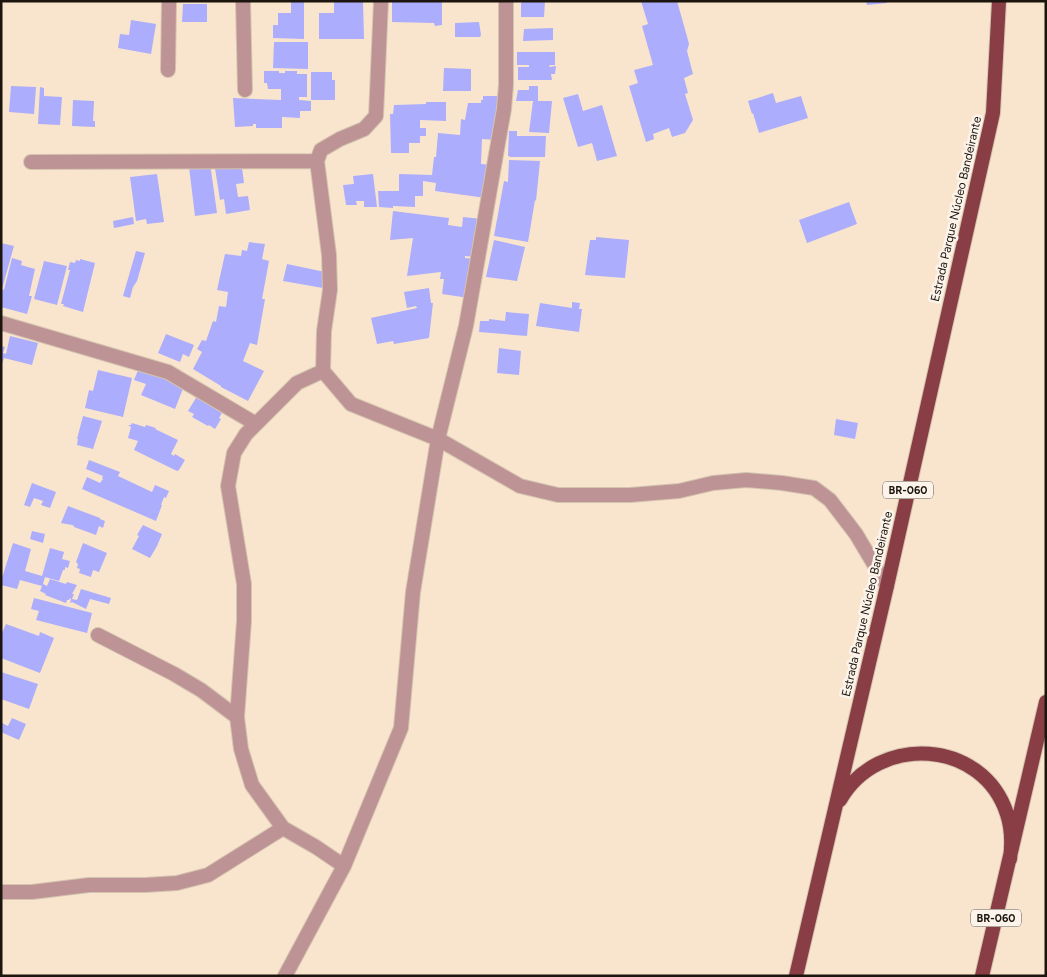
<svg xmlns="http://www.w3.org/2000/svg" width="1047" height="977" font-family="Figtree,sans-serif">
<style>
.building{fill:#acadfc}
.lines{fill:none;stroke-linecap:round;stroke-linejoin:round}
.minor-casing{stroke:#d5c4af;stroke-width:16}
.trunk-casing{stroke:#d5c4af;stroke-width:16}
.minor{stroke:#bd9395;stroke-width:14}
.trunk{stroke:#893d44;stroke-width:14}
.labels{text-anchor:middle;stroke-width:5;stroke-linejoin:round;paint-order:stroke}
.shield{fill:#fcf4eb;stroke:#5e5850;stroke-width:1}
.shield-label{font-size:11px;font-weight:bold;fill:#1b150d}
.street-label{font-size:12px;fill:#1b150d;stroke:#fcf4eb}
</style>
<rect width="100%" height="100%" fill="#f9e5ce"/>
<path class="building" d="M291,1H304V39L273,38V25H278V13H291Z
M334,1H363L364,39H319V13H334Z
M392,1H442V25L435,26L434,23L392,22Z
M522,1H545L544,17H521V3H522Z
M641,1H677L688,40L689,44L687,51L693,74L684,78L688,93L685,94L693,120L685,133L672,137L669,128L653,134L654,139L646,142L629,86L638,83L634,70L653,65L642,26L648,24Z
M866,1H887V3L867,5Z
M183,4H207V22H182Z
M131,20L156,24L151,54L118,48L120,34L129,35Z
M479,22L481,35L480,37H455V23Z
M553,28V40L523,41L524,29Z
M274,42H308V69L273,68Z
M517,52H555V65H550L549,67L556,66L555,74H551L552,80H518V67H529V65H517Z
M444,68L471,69V91H443Z
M264,71H279V73H285V71H297V74H307V97H299V100L311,101V111H300V118L282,117V128H256V124H253V126L235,127L233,98L281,100V89H268L267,83H264Z
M311,72H332V80H335V100H311Z
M11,86L36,87L34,114L9,112Z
M529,86H538V101H552L549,133L529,132L533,101H516L518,90H529Z
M40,87L44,88V96L62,97L60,125L38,124Z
M773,93L776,103L801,96L808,118L759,133L753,113L752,114L748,101Z
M578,94L583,111L602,105L617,156L597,161L592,143L578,147L563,98Z
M483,96H500L496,140L482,139L481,164L491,165L486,198L435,191L436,183L423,181V196H415V207L393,206V208L379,207L378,191H399V174L432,175L434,157H436L438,133L460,135L461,119L465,120L468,103H481V100H483Z
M73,100L94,101L93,121H95V127L72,126Z
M426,102H446V121L420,120V128H426V136H420V143H409V153H391L390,114H393L394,105L426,104Z
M509,131H517V136H546L545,157H509L510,156H508Z
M241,160L244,183L236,184L238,197L248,196L250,210L226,214L224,199L220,200L214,162Z
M509,160L540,161L536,201L535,200L528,242L494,236L504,181L508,182Z
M210,163L217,213L195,216L189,167Z
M157,174L164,222L147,224L146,219L136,221L130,177Z
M373,174L377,207H364V201H356L357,205H346L343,185L354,184L353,176Z
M849,202L857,224L807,243L799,220Z
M393,211L449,218L448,225L462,227L463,217L482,219L476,257L465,256V258L476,259L469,298L442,294L444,279H440L441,272L407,276L413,238L390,240Z
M133,217L134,224L114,228L113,221Z
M596,237L629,240L625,278L585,275L590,240H596Z
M494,240L525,247L517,281L486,277Z
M249,242L265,244L262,259L269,261L262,299H265L257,345L250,343L243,361L264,371L248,401L221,387V386L193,369L202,352L197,349L202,340L206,341L213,321L216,322L219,306L226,307L228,292L217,290L225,254L241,256L242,250L247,251Z
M1,243L14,246L2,289L4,290L12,258L22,261L21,265L35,269L29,296H32L27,314L1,307Z
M136,251L145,253L137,281L133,287L130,298L123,296Z
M80,259L95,263L83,312L63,306L64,304H61L70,270H68L70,262L75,263L76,260L80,261Z
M44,261L67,266L57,305L34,299Z
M287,264L325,272L323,288L283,281Z
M429,288L431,303H433L429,338L394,344L393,341L377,344L371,318L417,308L416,306L407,308L404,292Z
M572,302L580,303L579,309H582L579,332L536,326L540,303L572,308Z
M506,312L529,314L527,336L479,332L480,321H489V319L505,321Z
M166,334L194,345L189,357L183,354L180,362L158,353Z
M10,336L38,343L32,365L4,358L1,367V346L5,347L3,353L6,354Z
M499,348L521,351L519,375L497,373Z
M141,363L186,381L175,409L141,395L146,384L134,380Z
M98,370L132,378L123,417L85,408L89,390L93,391Z
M202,388L228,402L219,418L221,419L215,429L209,425L208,426L192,417L194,414L188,411Z
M83,416L102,421L93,449L77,445L78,439H77Z
M836,419L858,423L855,439L834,435Z
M132,423L145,427L146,425L156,428L155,429L178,440L171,454L174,456L175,454L185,460L179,470L177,471L134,450L138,441L128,438L131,427L128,425H131Z
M89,460L120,472L118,476L152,492L155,485L169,491L166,498L164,497L161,505H162L156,521L82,489L87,477L100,483L103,479L102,478L103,476L86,469Z
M32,483L56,492L50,508L41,505L43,501L34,498L30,507L24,505Z
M68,506L100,518V519L105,521L103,528L99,526L96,535L74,527V526L72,525L61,523Z
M143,525L162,534L157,546L150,558L132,549L139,536L137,535Z
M32,531L45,534L43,543L30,539Z
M13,543L31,549L25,571L42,576L50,548L64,552L62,559L70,561L68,568L65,567V570H63L59,581L45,577L43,584L47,586L50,579L66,584L67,582L77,585L72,594H74L72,599L77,600L81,589L111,598L109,604L90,599L86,609L72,602L70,603L71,599L70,598L69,600H67L66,603L45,595L46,594L40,591L42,586L20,580L17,589L1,585V581Z
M83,543L107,553L99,572L93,570L91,577L79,573L80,569L77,568L78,564L76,562Z
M34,598L92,613L87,633L36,620L39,611L31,609Z
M6,624L39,636L40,632L54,638L40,673L1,658V635Z
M1,672L38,684L29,709L1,699Z
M12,718L26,724L19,740L1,732L2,723L8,726Z"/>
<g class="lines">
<defs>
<path id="minor" d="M243,1L245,90
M381,1L376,116L364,129L340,139L321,150L317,161L329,255L330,290L324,331L323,371L351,404L438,439L520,486L558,495H630L679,491L713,483L746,480L782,483L814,488L830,500L856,534L887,586
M168,70L169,1
M31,162L317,161
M1,323L168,372L256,424
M323,371L297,383L246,434L234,453L228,486L244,584V621L237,717L241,749L252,785L283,828L316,847L344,866
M98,635L174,674L201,690L237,717
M1,892H32L89,885H145L177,883L208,875L283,828
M285,976L344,866L401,728L413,592L438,439L466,326L504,109L506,85V1"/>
<path id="trunk" d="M840,800C878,733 983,739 1007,814C1012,829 1012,844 1010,859
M796,976L887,586L993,113L999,1
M982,976L1046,702"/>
</defs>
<use href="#minor" class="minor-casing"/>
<use href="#trunk" class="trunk-casing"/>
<use href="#minor" class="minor"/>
<use href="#trunk" class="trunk"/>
</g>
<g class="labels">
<g class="shield">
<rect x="883" y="481.5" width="50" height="17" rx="4"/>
<rect x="971" y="909.5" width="50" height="17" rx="4"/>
</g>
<g class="shield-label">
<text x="908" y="494">BR-060</text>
<text x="996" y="922">BR-060</text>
</g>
<g class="street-label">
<text transform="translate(956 209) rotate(-77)" y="4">Estrada Parque Núcleo Bandeirante</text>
<text transform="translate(867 604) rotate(-77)" y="4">Estrada Parque Núcleo Bandeirante</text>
</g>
</g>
<rect width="1047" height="977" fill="none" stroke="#1b150d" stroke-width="5"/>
</svg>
